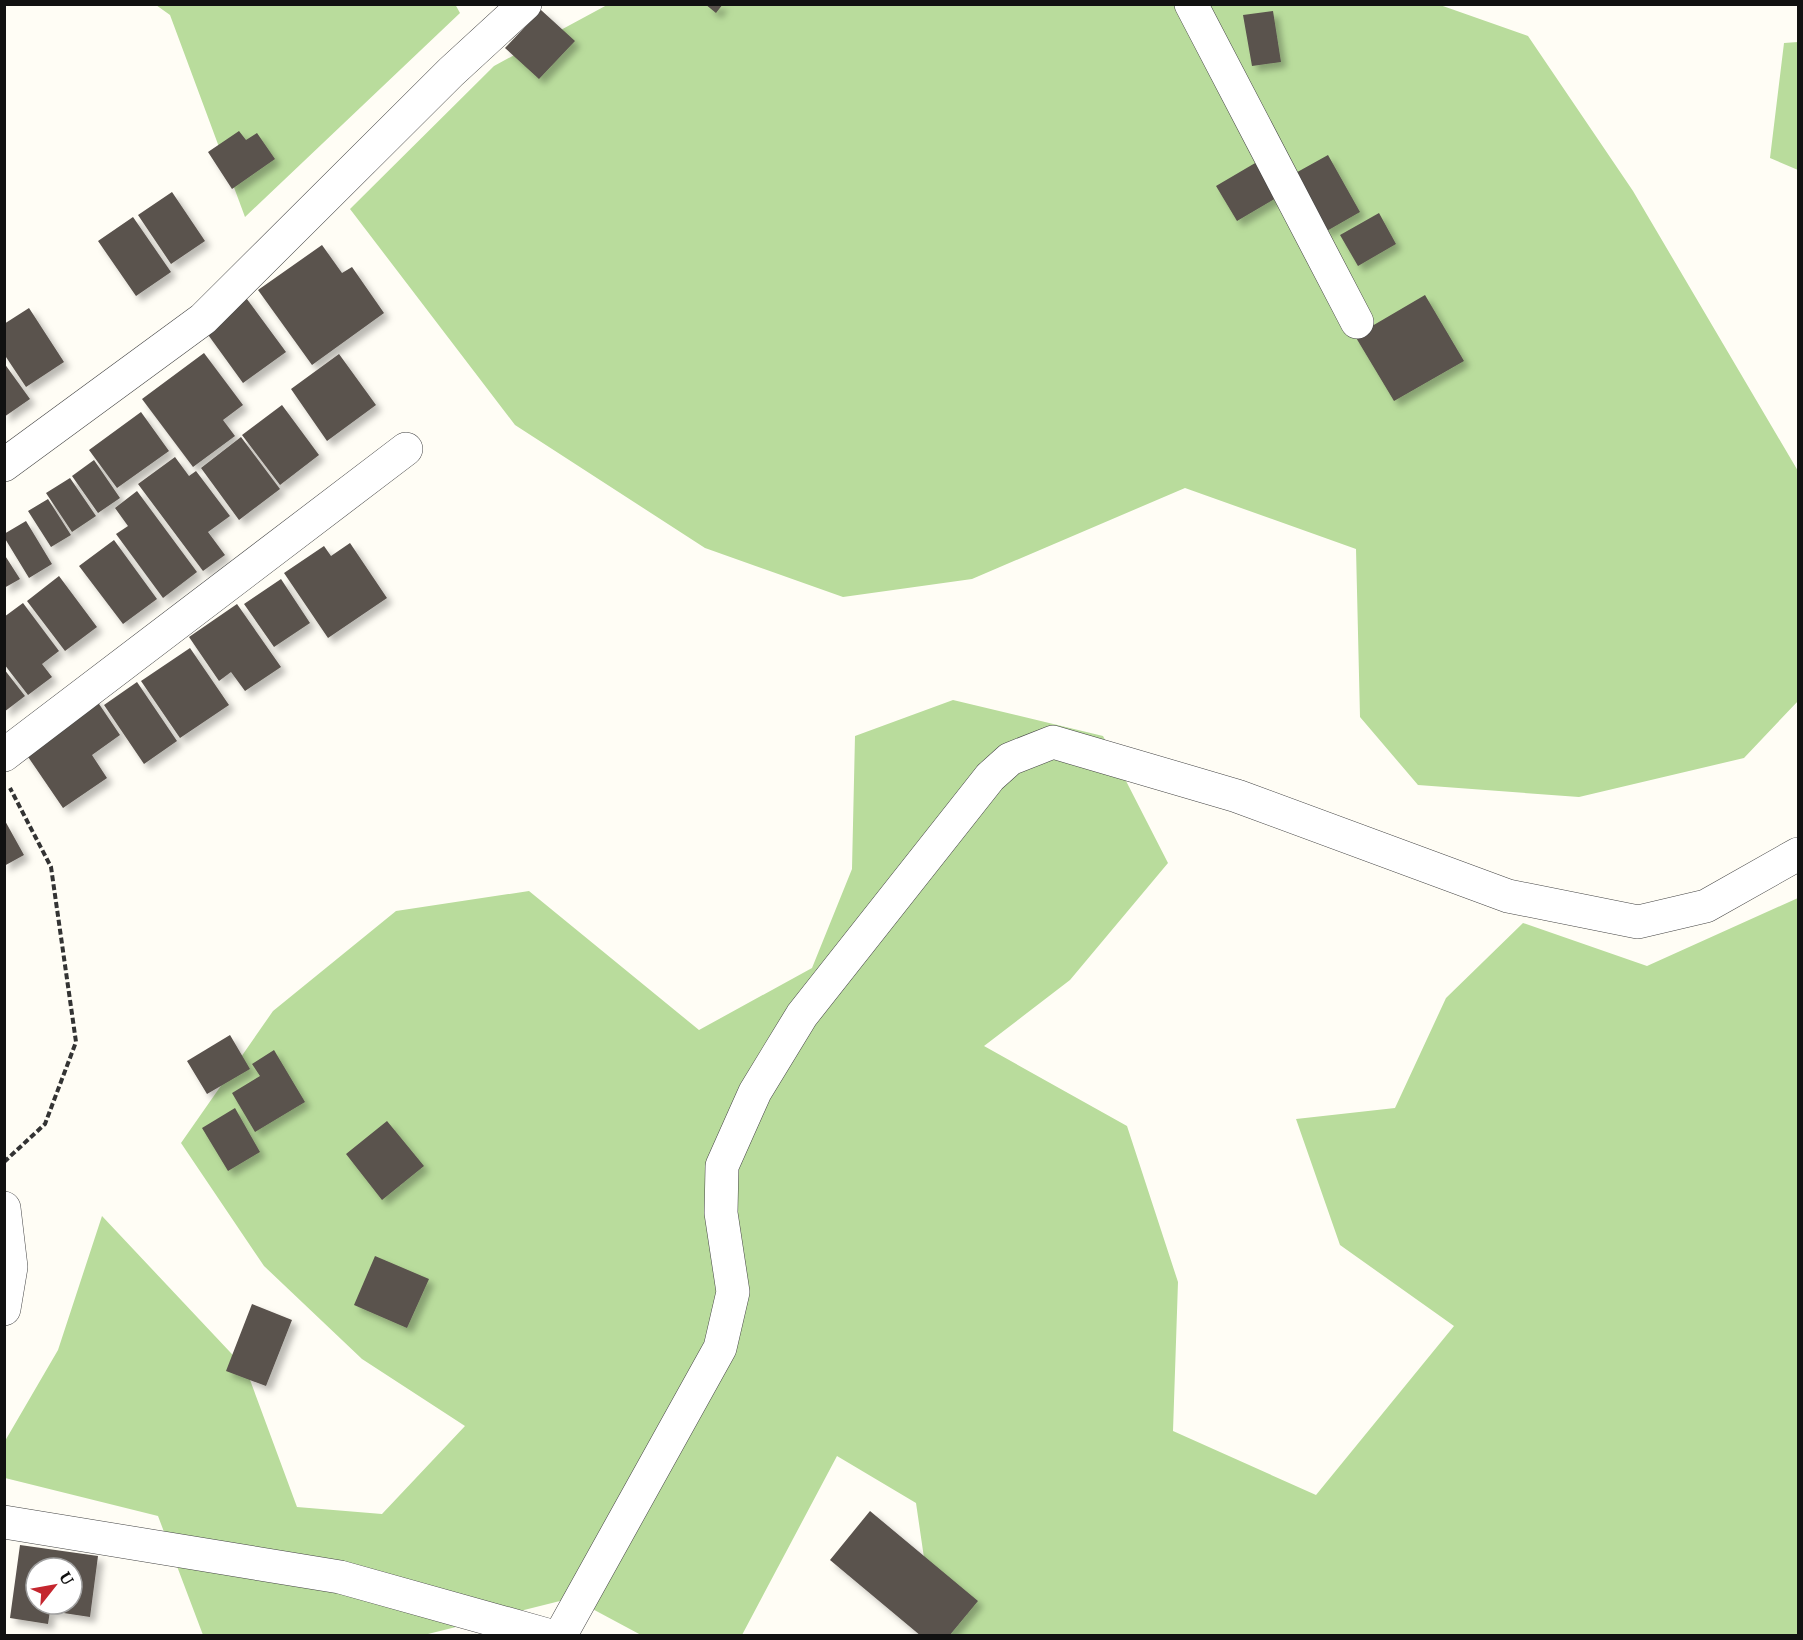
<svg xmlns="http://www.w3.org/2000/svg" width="1803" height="1640" font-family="'IBM Plex Serif',serif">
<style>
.forest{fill:#b9dc9c}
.building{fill:#5a524d;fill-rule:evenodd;filter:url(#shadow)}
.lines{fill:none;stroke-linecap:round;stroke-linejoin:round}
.street-casing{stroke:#444;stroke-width:34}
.path{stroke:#333;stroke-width:4;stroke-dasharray:6 3;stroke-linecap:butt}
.street{stroke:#fff;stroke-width:33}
</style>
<defs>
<filter id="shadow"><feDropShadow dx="5.5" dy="5.5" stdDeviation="3" flood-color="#0004"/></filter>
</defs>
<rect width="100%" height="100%" fill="#fffdf5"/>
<path class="forest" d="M455,4L460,13L245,217L170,15L156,5Z
M607,5H1440L1528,36L1633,191L1798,471V701L1744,758L1579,797L1418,785L1360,717L1356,549L1185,488L972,579L843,597L705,548L515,425L350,209L494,66Z
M1798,42V170L1770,158L1784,43Z
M953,700L1103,736L1168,863L1070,980L984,1046L1127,1126L1178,1282L1173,1431L1316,1495L1454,1326L1340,1245L1296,1119L1395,1108L1446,998L1523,923L1647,966L1798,898V1635H940L935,1633L916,1503L837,1456L742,1635H641L572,1598L424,1635H203L158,1516L5,1478V1441L58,1350L102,1216L246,1369L297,1507L382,1514L465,1426L362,1359L264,1266L181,1143L273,1011L396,911L529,891L699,1030L812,968L852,869L855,736Z"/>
<path class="building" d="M705,4H723L716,13Z
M541,10L575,41L539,79L505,48Z
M1273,11L1281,62L1252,66L1243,15Z
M239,131L246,140L257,133L275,159L232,189L208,152Z
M1328,155L1360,212L1325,232L1292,175Z
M1262,159L1283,194L1237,221L1216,186Z
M172,192L205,241L171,264L138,215Z
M1379,213L1396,244L1358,266L1340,235Z
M133,217L171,272L136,296L98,241Z
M322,245L342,273L352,267L384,313L312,365L258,290Z
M244,295L286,352L243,383L201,325Z
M1425,295L1464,361L1394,401L1355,336Z
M29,308L64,362L26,387L4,354V324Z
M204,353L243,405L223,420L235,436L193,467L142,399Z
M339,354L376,405L327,441L291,389Z
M4,363L30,399L4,417Z
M282,405L319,455L280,485L242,435Z
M141,412L169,451L117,488L89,450Z
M241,437L280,489L239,520L201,468Z
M175,457L189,476L196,471L230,516L208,532L225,555L203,571L138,484Z
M94,460L120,498L98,513L72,476Z
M70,478L96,516L72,532L46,493Z
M137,491L197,572L163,598L116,534L128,526L115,508Z
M48,499L71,535L51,547L28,511Z
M26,521L52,564L29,578L4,537V534Z
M114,540L157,599L123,624L79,566Z
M350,543L387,598L328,638L284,573L324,546L331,556Z
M4,554L20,579L4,588Z
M59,576L97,627L65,651L27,601Z
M281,579L310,623L274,647L244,604Z
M23,603L59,651L42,664L52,677L28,695L4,664V617Z
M237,604L281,667L245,691L231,672L219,681L189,637Z
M190,648L229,705L180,738L141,681Z
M4,669L25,696L4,712Z
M137,682L177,741L144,764L104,705Z
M95,698L120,735L92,755L107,778L63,808L22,748Z
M4,819L24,855L4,866Z
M230,1035L250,1069L207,1094L187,1061Z
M274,1050L305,1102L255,1132L232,1093L260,1076L252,1064Z
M235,1108L260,1152L228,1171L202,1128Z
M387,1121L424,1166L382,1200L346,1154Z
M375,1256L429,1279L407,1328L354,1305Z
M252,1304L292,1320L266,1386L226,1371Z
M870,1511L978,1601L949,1636H921L830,1560Z
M20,1545L98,1556L90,1617L50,1611L48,1624L10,1618ZM36,1568H72V1604H36Z"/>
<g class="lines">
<defs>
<path id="street" d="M1191,4L1357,322
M4,465L203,319L451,72L525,4
M4,755L406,449
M4,1208L11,1267L4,1309
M4,1522L340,1577L551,1636
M560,1636L720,1348L733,1292L721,1213L722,1166L755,1092L802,1015L990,777L1010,759L1053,742L1237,796L1508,896L1638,922L1706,906L1798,854"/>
</defs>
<use href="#street" class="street-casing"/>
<path class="path" d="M4,1162L45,1124L76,1042L51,867L10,788"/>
<use href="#street" class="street"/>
</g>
<rect width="1803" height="1640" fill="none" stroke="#111111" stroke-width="12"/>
<g transform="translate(54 1586) rotate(59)"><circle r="28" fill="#ffffff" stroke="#a0a0a0" stroke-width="1.5"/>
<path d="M0-4.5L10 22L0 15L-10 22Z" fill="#c4262e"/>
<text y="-9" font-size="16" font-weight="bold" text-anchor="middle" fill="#111111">U</text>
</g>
</svg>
